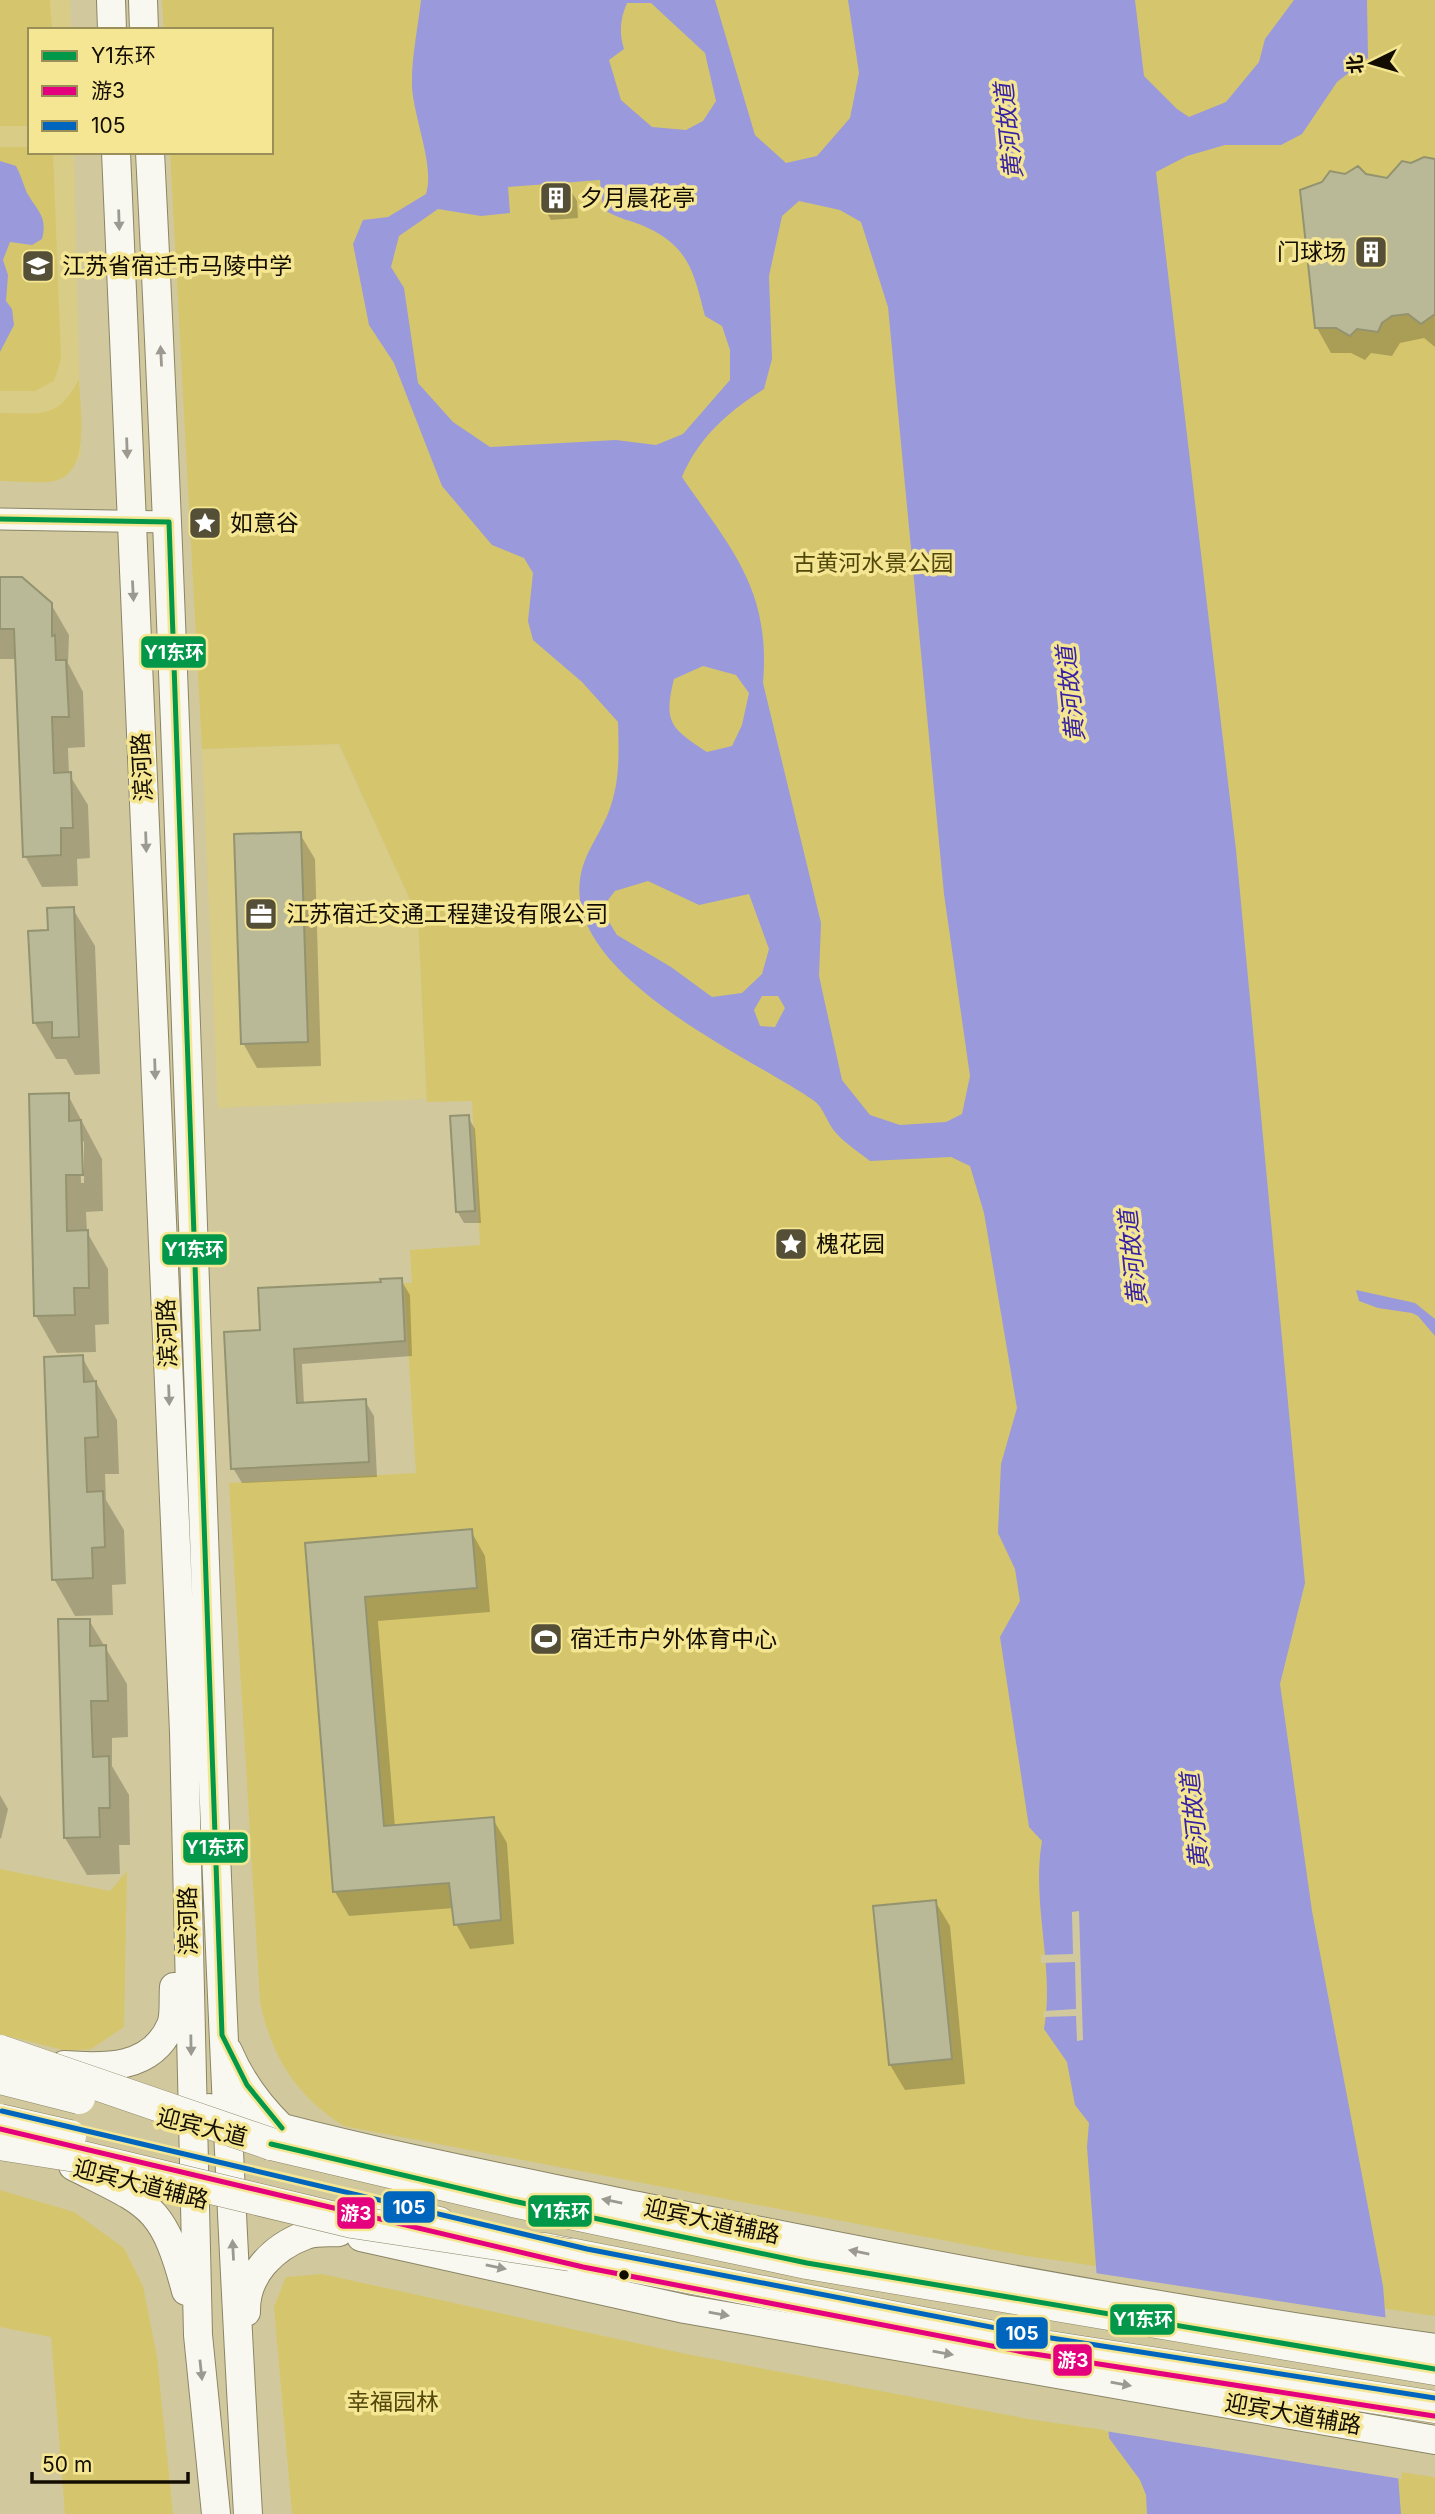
<svg xmlns="http://www.w3.org/2000/svg" width="1435" height="2514" font-family="Inter,'Noto Sans SC',sans-serif">
<style>
.built{fill:#d9cc86}
.green{fill:#d5c66d}
.water{fill:#9999db;fill-rule:evenodd}
.pier{fill:#d1c99d}
.shadow{fill:#0003;fill-rule:evenodd}
.building{fill:#bab997;stroke:#949370;stroke-width:2}
.lines{fill:none;stroke-linecap:round;stroke-linejoin:round}
.minor-casing{stroke:#8b8565;stroke-width:23}
.major-casing{stroke:#8b8565;stroke-width:30}
.highway-casing{stroke:#8b8565;stroke-width:33}
.minor{stroke:#f8f7f0;stroke-width:21}
.major{stroke:#f8f7f0;stroke-width:28}
.highway{stroke:#f8f7f0;stroke-width:32}
.highway-bridge-casing{stroke:#8b8565;stroke-width:33;stroke-linecap:butt}
.highway-bridge{stroke:#f8f7f0;stroke-width:32}
.bus-1-casing{stroke:#f5e693;stroke-width:10}
.bus-2-casing{stroke:#f5e693;stroke-width:10}
.bus-3-casing{stroke:#f5e693;stroke-width:10}
.bus-1{stroke:#029749;stroke-width:5}
.bus-2{stroke:#e5007d;stroke-width:5}
.bus-3{stroke:#0065bd;stroke-width:5}
.oneway{fill:#9c9990}
.bus-dot{fill:#120d00;stroke:#f5e693;stroke-width:2.5}
.labels{text-anchor:middle;stroke-width:7;stroke-linejoin:round;paint-order:stroke}
.poi-label{font-size:23px;fill:#120d00;stroke:#f5e693;text-anchor:start}
.park-label{font-size:23px;fill:#52480a;stroke:#f5e693}
.street-label{font-size:23px;fill:#120d00;stroke:#f5e693}
.water-label{font-size:24px;font-style:italic;fill:#3722a5;stroke:#f5e693}
.line-badge{stroke:#f5e693;stroke-width:2.5}
.badge-label{font-size:19px;text-anchor:middle;font-weight:bold;fill:#fff}
</style>
<rect width="100%" height="100%" fill="#d1c99d"/>
<path class="built" d="M0,0H70L71,30H30V152H74L81,455L71,470L56,481H0Z
M338,744L418,917L426,1099L218,1108L202,749Z"/>
<path class="green" d="M0,0H50L52,30H30V126H0Z
M162,0H1435V2316L1020,2255L344,2126C296,2096 271,2056 260,2001L229,1483L416,1473L404,1283H412L410,1250L480,1245L472,1101L427,1102L418,917L339,744L202,749L170,152H271V30H164Z
M0,147H30V152H53L61,359L54,381L35,391H0Z
M79,379C80,407 92,474 54,481C38,484 17,481 0,481V413C41,413 58,420 79,379Z
M0,1869L110,1891L127,1871L124,2027L91,2049L67,2051L0,2034Z
M0,2190L74,2212L124,2248L143,2286L157,2357L173,2514H65L51,2337L0,2327Z
M322,2274L686,2354L1028,2419L1435,2477V2514H292L274,2307L286,2277Z"/>
<path class="water" d="M421,0H715L755,135L786,163L817,156L850,118L859,73L848,0H1135L1144,76L1177,109L1189,117L1226,102L1259,62L1265,39L1294,0H1367L1368,58L1337,82L1302,134L1281,145H1225L1187,156L1156,172L1236,850L1305,1583L1280,1684L1312,1911L1383,2286L1401,2514H1147L1146,2495L1140,2480L1109,2438L1087,2147L1089,2123L1075,2105L1067,2062L1044,2029C1055,1967 1031,1903 1042,1841L1029,1827L1000,1637L1020,1601L1015,1569L998,1533L1001,1464L1017,1408L984,1213L970,1166L951,1157L870,1161C859,1152 846,1144 837,1134C827,1124 824,1107 813,1100C745,1054 567,977 580,880C583,854 600,835 609,811C620,782 619,753 618,722L582,682L533,640L528,621L533,573L524,558L492,545L442,486L394,363L369,325L353,244L363,220L388,217L426,194C435,167 414,119 412,87C411,59 418,28 421,0ZM627,3H651L705,53L716,101L703,121L686,130L652,127L621,100L609,60L624,49C619,33 620,19 627,3ZM600,180L603,209C620,220 632,220 648,228C690,248 694,274 705,316L722,326L730,350V380L683,434L656,445L616,440L490,447L453,422L418,383L404,288L391,267L399,236L438,209L481,216L510,213L508,187ZM799,201L840,210L861,222L888,307L944,894L970,1076L962,1114L946,1122L900,1125L870,1115L842,1080L819,976L821,923L763,683C771,589 731,549 682,477C698,438 729,411 764,389L772,359L769,276L782,216ZM703,666L736,675L749,693L742,725L732,746L707,752C671,728 663,723 674,679ZM648,881L699,905L749,894L769,949L762,974L742,993L712,997L671,967L617,935L601,909L615,891ZM762,996H778L785,1008L775,1027L760,1026L754,1010Z
M0,161L16,166C21,175 23,184 27,193C37,211 48,216 42,239L32,245L10,242L3,260L8,275L6,301L12,309L14,325L0,352Z
M1356,1290L1415,1303L1435,1319V1336L1418,1316L1412,1313L1378,1308L1359,1301Z"/>
<path class="pier" d="M1079,1911L1083,2040L1077,2041L1076,2016L1043,2017L1044,2011L1076,2009L1075,1962L1041,1963V1955L1073,1954L1072,1912Z
M1095,2273L1389,2318L1402,2479L1105,2431Z"/>
<path class="shadow" d="M1435,158V347L1424,338L1400,343L1392,356L1371,353L1365,360L1351,353H1331L1317,328L1365,176L1388,180L1411,164Z
M570,189L577,201L578,218L551,220L544,208Z
M0,578L51,604L69,635L68,663L83,692L85,747L68,748L69,774L88,805L90,858L77,859L78,886L42,887L25,856L17,659H0Z
M300,834L315,859L321,1066L257,1068L243,1043Z
M73,909L95,946L100,1074L75,1075L66,1059H56L34,1022L50,932Z
M68,1095L102,1159L103,1211L86,1212L87,1232L108,1269L109,1324L95,1325L96,1352L57,1353L36,1316ZM80,1139L84,1142V1183H81Z
M468,1117L475,1129L481,1223H464L457,1211Z
M401,1280L410,1295L412,1356L302,1364L304,1404L365,1401L374,1416L377,1477L242,1483L233,1468L262,1331L382,1284Z
M82,1357L117,1420L119,1474H105L106,1500L124,1530L126,1584L112,1585L113,1615L75,1616L54,1579Z
M471,1531L485,1556L490,1612L378,1621L395,1827L493,1819L507,1843L514,1944L470,1949L456,1924L454,1908L349,1916L335,1892L307,1545Z
M89,1620L127,1684L128,1737L112,1738V1766L129,1795L130,1845H119L120,1874L87,1875L65,1838Z
M0,1795L8,1809L1,1839L0,1838Z
M935,1901L950,1926L965,2084L905,2090L890,2065Z"/>
<path class="building" d="M1424,157L1435,159V314L1421,324L1408,314L1392,316L1382,323L1378,332L1357,329L1350,336L1336,328H1315L1300,190L1322,182L1330,171L1345,174L1358,166L1366,174L1387,178L1402,161L1411,163Z
M571,187L572,207L542,209L541,189Z
M0,577H22L52,603V636L55,635L56,660H66L69,717H52L54,773L71,772L73,828H61V855L23,857L14,629H0Z
M301,832L308,1042L241,1044L234,834Z
M74,907L79,1037L52,1038V1022L33,1023L28,931L48,930L47,908Z
M69,1093V1121L81,1120L83,1175H66L67,1231L88,1230L89,1288H74L75,1315L34,1316L29,1094Z
M469,1115L475,1211L456,1212L450,1116Z
M402,1278L405,1341L294,1349L297,1403L366,1399L369,1462L231,1469L224,1332L260,1330L258,1288L381,1282L380,1279Z
M83,1355L84,1382L96,1381L98,1437L85,1438L87,1492L103,1491L105,1547L92,1548L93,1578L52,1580L44,1357Z
M472,1529L477,1588L365,1597L384,1826L494,1817L501,1920L454,1925L449,1883L333,1892L305,1543Z
M58,1619H90V1646L106,1645L108,1701H91L93,1757L109,1756L110,1808H99L100,1837L64,1838Z
M936,1900L952,2059L889,2065L873,1906Z"/>
<g class="lines">
<defs>
<path id="minor" d="M0,519L169,522"/>
<path id="major" d="M111,0L112,30
M143,0L144,30
M116,152L184,1732L198,2335L216,2514
M150,152C190,939 202,1727 248,2514
M228,2051C241,2082 258,2105 282,2128
M64,2065C104,2068 152,2070 171,2025C175,2015 173,1998 174,1987
M209,2108C350,2149 495,2176 638,2206C902,2261 1167,2310 1435,2348
M73,2166C150,2205 163,2204 186,2291
M361,2237L685,2309L1435,2440
M246,2312C245,2275 273,2247 306,2235C316,2231 329,2233 339,2232"/>
<path id="highway" d="M271,2144L513,2201L807,2263L1435,2369
M387,2210L439,2223
M544,2249L1030,2344L1435,2407"/>
</defs>
<use href="#minor" class="minor-casing"/>
<use href="#major" class="major-casing"/>
<use href="#highway" class="highway-casing"/>
<use href="#minor" class="minor"/>
<use href="#major" class="major"/>
<use href="#highway" class="highway"/>
<defs>
<path id="highway-bridge" d="M0,2051L271,2144
M0,2078L79,2098
M0,2120L70,2136
M0,2144L82,2157L352,2222L570,2255"/>
</defs>
<use href="#highway-bridge" class="highway-bridge-casing"/>
<use href="#highway-bridge" class="highway-bridge"/>
<defs>
<path id="bus-1" d="M0,519L169,522L222,2035L247,2085L282,2128
M271,2144L513,2201L807,2263L1435,2369"/>
<path id="bus-2" d="M0,2129L583,2267L1028,2353L1434,2416"/>
<path id="bus-3" d="M2,2111L587,2249L1032,2335L1435,2398"/>
</defs>
<use href="#bus-1" class="bus-1-casing"/>
<use href="#bus-2" class="bus-2-casing"/>
<use href="#bus-3" class="bus-3-casing"/>
<use href="#bus-1" class="bus-1"/>
<use href="#bus-2" class="bus-2"/>
<use href="#bus-3" class="bus-3"/>
</g>
<defs><path id="oneway-solid" d="M-6-.8H1V-3.2L6.5 0L1 3.2V.8H-6Z" transform="scale(1.75)"/></defs>
<g class="oneway">
<use href="#oneway-solid" transform="translate(119 220) rotate(88)"/>
<use href="#oneway-solid" transform="translate(161 356) rotate(-93)"/>
<use href="#oneway-solid" transform="translate(127 448) rotate(88)"/>
<use href="#oneway-solid" transform="translate(133 591) rotate(87)"/>
<use href="#oneway-solid" transform="translate(146 842) rotate(88)"/>
<use href="#oneway-solid" transform="translate(155 1069) rotate(88)"/>
<use href="#oneway-solid" transform="translate(169 1395) rotate(88)"/>
<use href="#oneway-solid" transform="translate(191 2045) rotate(89)"/>
<use href="#oneway-solid" transform="translate(612 2201) rotate(-168)"/>
<use href="#oneway-solid" transform="translate(233 2250) rotate(-93)"/>
<use href="#oneway-solid" transform="translate(859 2252) rotate(-169)"/>
<use href="#oneway-solid" transform="translate(496 2267) rotate(12)"/>
<use href="#oneway-solid" transform="translate(719 2314) rotate(10)"/>
<use href="#oneway-solid" transform="translate(943 2353) rotate(10)"/>
<use href="#oneway-solid" transform="translate(201 2370) rotate(84)"/>
<use href="#oneway-solid" transform="translate(1121 2384) rotate(10)"/>
</g>
<defs>
<symbol id="building-square" viewBox="-11 -11 22 22"><rect x="-9" y="-9" width="18" height="18" rx="4" fill="#554f37" stroke="#f5e693"/><path d="M-4-6H4V6H1V3H-1V6H-4ZM-2.5-4.3h1.7v1.8h-1.7ZM.8-4.3h1.7v1.8H.8ZM-2.5-1h1.7V.8h-1.7ZM.8-1h1.7V.8H.8Z" fill="#fff"/></symbol>
<symbol id="school-square" viewBox="-11 -11 22 22"><rect x="-9" y="-9" width="18" height="18" rx="4" fill="#554f37" stroke="#f5e693"/><path d="M0-5L7-2L0 1L-7-2ZM-4 1L0 2.5L4 1V4Q0 6-4 4Z" fill="#fff"/></symbol>
<symbol id="sight-square" viewBox="-11 -11 22 22"><rect x="-9" y="-9" width="18" height="18" rx="4" fill="#554f37" stroke="#f5e693"/><path d="M0-6L1.8-2.2L6-1.7L2.9 1.2L3.7 5.4L0 3.3L-3.7 5.4L-2.9 1.2L-6-1.7L-1.8-2.2Z" fill="#fff"/></symbol>
<symbol id="office-square" viewBox="-11 -11 22 22"><rect x="-9" y="-9" width="18" height="18" rx="4" fill="#554f37" stroke="#f5e693"/><path d="M-6-3h4V-5.5h4V-3h4V5H-6ZM-1-4.5V-3h2v-1.5ZM-6 0V1H6V0Z" fill="#fff"/></symbol>
<symbol id="stadium-square" viewBox="-11 -11 22 22"><rect x="-9" y="-9" width="18" height="18" rx="4" fill="#554f37" stroke="#f5e693"/><path d="M0-5a6.5 5 0 1 0 0 10a6.5 5 0 1 0 0-10ZM-3.5-1.8h7v3.6h-7Z" fill="#fff"/></symbol>
</defs>
<g fill-rule="evenodd">
<use href="#building-square" x="537" y="179" width="38" height="38"/>
<use href="#building-square" x="1352" y="233" width="38" height="38"/>
<use href="#school-square" x="19" y="247" width="38" height="38"/>
<use href="#sight-square" x="186" y="504" width="38" height="38"/>
<use href="#office-square" x="242" y="895" width="38" height="38"/>
<use href="#sight-square" x="772" y="1225" width="38" height="38"/>
<use href="#stadium-square" x="527" y="1620" width="38" height="38"/>
</g>
<circle class="bus-dot" cx="624" cy="2275" r="6"/>
<g class="labels">
<g class="poi-label">
<text x="580" y="206">夕月晨花亭</text>
<text x="1346" y="260" text-anchor="end">门球场</text>
<text x="62" y="274">江苏省宿迁市马陵中学</text>
<text x="230" y="531">如意谷</text>
<text x="286" y="922">江苏宿迁交通工程建设有限公司</text>
<text x="816" y="1252">槐花园</text>
<text x="570" y="1647">宿迁市户外体育中心</text>
</g>
<g class="park-label">
<text x="873" y="571">古黄河水景公园</text>
<text x="393" y="2410">幸福园林</text>
</g>
<g class="street-label">
<text transform="translate(142 767) rotate(-93)" y="8">滨河路</text>
<text transform="translate(167 1333) rotate(-92)" y="8">滨河路</text>
<text transform="translate(188 1921) rotate(-91)" y="8">滨河路</text>
<text transform="translate(202 2127) rotate(14)" y="8">迎宾大道</text>
<text transform="translate(141 2184) rotate(14)" y="8">迎宾大道辅路</text>
<text transform="translate(712 2221) rotate(12)" y="8">迎宾大道辅路</text>
<text transform="translate(1293 2414) rotate(10)" y="8">迎宾大道辅路</text>
</g>
<g class="water-label">
<text transform="translate(1009 131) rotate(-96)" y="8">黄河故道</text>
<text transform="translate(1071 694) rotate(-96)" y="8">黄河故道</text>
<text transform="translate(1133 1258) rotate(-96)" y="8">黄河故道</text>
<text transform="translate(1195 1821) rotate(-96)" y="8">黄河故道</text>
</g>
</g>
<g class="line-badge">
<rect x="140" y="635" width="67" height="34" rx="7" fill="#029749"/>
<rect x="161" y="1233" width="67" height="33" rx="7" fill="#029749"/>
<rect x="182" y="1831" width="67" height="33" rx="7" fill="#029749"/>
<rect x="382" y="2190" width="54" height="34" rx="7" fill="#0065bd"/>
<rect x="527" y="2194" width="66" height="34" rx="7" fill="#029749"/>
<rect x="336" y="2196" width="40" height="34" rx="7" fill="#e5007d"/>
<rect x="1109" y="2303" width="67" height="33" rx="7" fill="#029749"/>
<rect x="995" y="2316" width="54" height="34" rx="7" fill="#0065bd"/>
<rect x="1052" y="2343" width="41" height="34" rx="7" fill="#e5007d"/>
</g>
<g class="badge-label">
<text x="174" y="659">Y1东环</text>
<text x="194" y="1256">Y1东环</text>
<text x="215" y="1854">Y1东环</text>
<text x="409" y="2214">105</text>
<text x="560" y="2218">Y1东环</text>
<text x="356" y="2220">游3</text>
<text x="1143" y="2326">Y1东环</text>
<text x="1022" y="2340">105</text>
<text x="1073" y="2367">游3</text>
</g>
<rect x="28" y="28" width="245" height="126" fill="#f5e693" stroke="#9a8f58" stroke-width="2"/>
<rect x="42" y="51" width="35" height="10" fill="#029749" stroke="#9a8f58" stroke-width="2"/>
<text x="91" y="63" font-size="21" fill="#120d00">Y1东环</text>
<rect x="42" y="86" width="35" height="10" fill="#e5007d" stroke="#9a8f58" stroke-width="2"/>
<text x="91" y="98" font-size="21" fill="#120d00">游3</text>
<rect x="42" y="121" width="35" height="10" fill="#0065bd" stroke="#9a8f58" stroke-width="2"/>
<text x="91" y="133" font-size="21" fill="#120d00">105</text>
<g transform="translate(1372 63) rotate(265)" stroke="#f5e693" stroke-width="5" paint-order="stroke">
<path d="M0-5L12 26L0 18L-12 26Z" fill="#120d00"/>
<text y="-10" font-size="19" font-weight="bold" text-anchor="middle" fill="#120d00">北</text>
</g>
<path d="M32 2472v10h156v-10" fill="none" stroke="#120d00" stroke-width="3.5"/>
<text x="42" y="2472" font-size="21" fill="#120d00" stroke="#f5e693" stroke-width="5" paint-order="stroke">50 m</text>
</svg>
